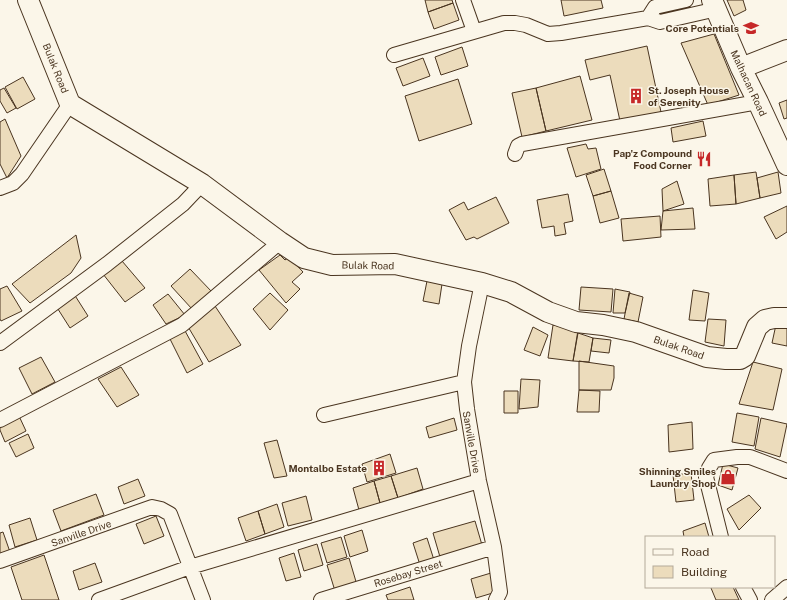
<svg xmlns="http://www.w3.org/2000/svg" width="787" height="600" font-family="'Public Sans',sans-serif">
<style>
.building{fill:#ecdcbc;stroke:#4a3520}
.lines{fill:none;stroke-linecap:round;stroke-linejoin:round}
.street-casing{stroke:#4a3520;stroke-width:16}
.secondary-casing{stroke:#4a3520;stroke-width:22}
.street{stroke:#fbf6e9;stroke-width:14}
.secondary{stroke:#fbf6e9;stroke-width:20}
.labels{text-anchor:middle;stroke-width:3;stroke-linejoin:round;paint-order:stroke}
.poi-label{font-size:10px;font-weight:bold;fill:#4a3520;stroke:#fbf6e9;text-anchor:end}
.street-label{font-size:10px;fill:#4a3520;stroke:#fbf6e9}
</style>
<rect width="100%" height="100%" fill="#fbf6e9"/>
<path class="building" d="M425,0H452L453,3L428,12Z
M561,0H601L603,8L564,16Z
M727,0H743L746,10L734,16Z
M453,3L459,20L434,29L428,12Z
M714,34L739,95L708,105L681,43Z
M647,46L661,112L620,121L610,75L590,80L585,60Z
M462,47L468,66L441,75L435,57Z
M423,58L430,76L403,86L396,68Z
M580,76L592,120L546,131L536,88Z
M23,77L35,99L17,109L5,87Z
M458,79L472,124L419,141L405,96Z
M4,88L16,108L7,113L0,101V90Z
M536,88L546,131L522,137L512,93Z
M787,100V118L784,119L779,103Z
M5,119L21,156L7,178L0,164V122Z
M703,121L706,136L673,142L671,128Z
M586,144L588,149L596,148L601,169L576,177L567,148Z
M604,169L611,191L593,196L586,175Z
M756,172L760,198L736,204L734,175Z
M778,172L781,193L760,198L757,178Z
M734,175L736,204L710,206L708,179Z
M677,181L684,204L663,211L662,189Z
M611,191L619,218L600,223L593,196Z
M568,194L573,221L564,223L566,234L555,236L554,226L542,228L537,200Z
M496,197L509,223L477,239L474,237L466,240L449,210L464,202L468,210Z
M787,206V232L776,239L764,217Z
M693,208L695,229L661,230L663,211Z
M660,216L661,237L623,241L621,219Z
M76,235L81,258L71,273L30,303L12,284Z
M280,255L285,260L289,257L303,272L292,282L300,289L286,303L259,270Z
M122,261L145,288L125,302L103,274Z
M190,269L212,292L192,309L171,286Z
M427,281L442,284L439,304L423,301Z
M7,286L22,311L1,321L0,319V289Z
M581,287L613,289L611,312L579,310Z
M615,289L630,292L625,313H613Z
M693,290L709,293L705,321L689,320Z
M270,293L288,310L270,330L253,309Z
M629,293L643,297L638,322L624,319Z
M74,294L88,316L70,328L56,306Z
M168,294L185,315L166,324L153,305Z
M215,306L241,345L209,362L187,325Z
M708,319L726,320L724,346L705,342Z
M777,320L787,322V346L772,343Z
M553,325L578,330L573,361L548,358Z
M533,327L548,335L540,356L524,350Z
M184,329L203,364L187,373L169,337Z
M578,333L593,338L589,362L573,361Z
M593,338L611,340L609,353L591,351Z
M41,357L55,382L32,394L19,368Z
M579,361L614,366V378L611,390H579Z
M753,362L782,369L773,410L739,404Z
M121,367L139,395L117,407L98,379Z
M521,379L540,380L538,407L519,409Z
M579,390L600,391L599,412H577Z
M504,391H518V413H504Z
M737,413L759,417L754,446L732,442Z
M19,416L26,431L5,442L0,430V425Z
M454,418L457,430L429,438L426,427Z
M761,418L787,424L780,457L755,449Z
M692,422L693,449L669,452L668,425Z
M28,434L34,448L16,457L9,443Z
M277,440L287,476L274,478L264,443Z
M390,454L396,473L367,482L362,464Z
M723,464L738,468L732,490L718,485Z
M417,468L423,489L398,498L391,476Z
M691,473L694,500L676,502L673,475Z
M391,476L398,498L380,503L374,481Z
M138,479L145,496L124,504L118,487Z
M374,481L380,503L359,510L353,488Z
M96,494L104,515L61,531L53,510Z
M749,495L761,508L739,530L727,509Z
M306,496L312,520L288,526L282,503Z
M277,504L284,527L265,534L258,511Z
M258,511L265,534L246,541L238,518Z
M156,516L164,536L144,544L136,524Z
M30,518L37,540L15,547L9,525Z
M475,521L482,545L440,557L433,533Z
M705,523L709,537H684L683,531Z
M362,530L368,551L350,557L344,536Z
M3,532L10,552L0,556V533Z
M341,537L347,557L327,563L321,543Z
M427,538L434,560L420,565L413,543Z
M317,544L323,565L304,571L298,550Z
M294,553L301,577L286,581L279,558Z
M44,555L59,600H22L11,567Z
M349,558L357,585L335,591L327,565Z
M95,563L102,582L79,590L73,571Z
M491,573L496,592L476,598L471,579Z
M410,587L414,600H388L386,595Z
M714,587H733L739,600H716L711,588Z"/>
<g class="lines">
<defs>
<path id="street" d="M463,0L474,31
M648,18L655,7L686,0
M394,55L504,23H515L526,25L548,34L561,33L648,18L660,22L717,9
M515,154L518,146L522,144L758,102
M0,188L13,183L22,174L70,104
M482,283L469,346L464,382L467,409L479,481L494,547L500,592L496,600
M0,343L107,264L183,204L202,184
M324,415L464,382
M0,420L182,325L280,242
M721,537L706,477L709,468L714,460L737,457H750L787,471
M0,561L152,507L161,509L170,514L203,600
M743,587L750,600
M99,600L190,567L479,481
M321,600L494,547
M772,600L787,587"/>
<path id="secondary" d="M28,0L70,104L202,184L280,242L304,258L332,265L395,264L482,283L511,292L548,312L576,322L603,325L636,332L707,357L726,359H740L745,356L757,327L765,320L774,318H787
M712,0L741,68L758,102L787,165
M741,68L787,50"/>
</defs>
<use href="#street" class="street-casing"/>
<use href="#secondary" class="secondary-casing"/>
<use href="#street" class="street"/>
<use href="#secondary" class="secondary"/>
</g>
<defs>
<symbol id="school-bare" viewBox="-9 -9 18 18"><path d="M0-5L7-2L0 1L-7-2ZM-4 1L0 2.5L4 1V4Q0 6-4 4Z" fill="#c62828" stroke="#fbf6e9" stroke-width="2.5" paint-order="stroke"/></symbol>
<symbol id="building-bare" viewBox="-9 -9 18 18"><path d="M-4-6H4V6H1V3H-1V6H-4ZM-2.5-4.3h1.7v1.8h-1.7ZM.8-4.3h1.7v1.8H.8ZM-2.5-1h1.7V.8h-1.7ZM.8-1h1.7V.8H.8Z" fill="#c62828" stroke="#fbf6e9" stroke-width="2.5" paint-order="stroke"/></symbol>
<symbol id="restaurant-bare" viewBox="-9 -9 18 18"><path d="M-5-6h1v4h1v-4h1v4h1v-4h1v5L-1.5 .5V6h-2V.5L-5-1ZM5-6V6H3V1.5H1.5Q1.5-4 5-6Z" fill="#c62828" stroke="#fbf6e9" stroke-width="2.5" paint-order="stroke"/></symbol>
<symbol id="shop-bare" viewBox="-9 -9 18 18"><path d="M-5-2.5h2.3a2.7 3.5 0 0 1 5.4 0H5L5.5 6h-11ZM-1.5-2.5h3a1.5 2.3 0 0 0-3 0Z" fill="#c62828" stroke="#fbf6e9" stroke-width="2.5" paint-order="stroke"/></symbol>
</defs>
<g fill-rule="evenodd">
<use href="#school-bare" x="740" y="17" width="22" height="22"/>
<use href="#building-bare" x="625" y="85" width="22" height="22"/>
<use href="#restaurant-bare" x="693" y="148" width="22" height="22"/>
<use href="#building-bare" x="368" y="457" width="22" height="22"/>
<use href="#shop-bare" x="717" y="466" width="22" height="22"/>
</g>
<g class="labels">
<g class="poi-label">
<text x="739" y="32">Core Potentials</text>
<text x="648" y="94" text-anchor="start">St. Joseph House<tspan x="648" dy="12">of Serenity</tspan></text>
<text x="692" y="157">Pap'z Compound<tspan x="692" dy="12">Food Corner</tspan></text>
<text x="367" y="472">Montalbo Estate</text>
<text x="716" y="475">Shinning Smiles<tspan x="716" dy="12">Laundry Shop</tspan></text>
</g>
<g class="street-label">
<text transform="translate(56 68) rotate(68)" y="4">Bulak Road</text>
<text transform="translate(749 83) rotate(65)" y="4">Malhacan Road</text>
<text transform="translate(368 265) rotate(1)" y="4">Bulak Road</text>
<text transform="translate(679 347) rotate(19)" y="4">Bulak Road</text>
<text transform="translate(472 442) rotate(80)" y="4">Sanville Drive</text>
<text transform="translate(81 533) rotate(-19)" y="4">Sanville Drive</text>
<text transform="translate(408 573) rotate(-17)" y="4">Rosebay Street</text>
</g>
</g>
<rect x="645" y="536" width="130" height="52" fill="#fbf6e9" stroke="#b4a999"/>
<rect x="653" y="549" width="20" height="6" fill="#fbf6e9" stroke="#b4a999"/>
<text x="681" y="556" font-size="12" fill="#4a3520">Road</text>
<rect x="653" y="566" width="20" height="12" fill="#ecdcbc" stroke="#b4a999"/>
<text x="681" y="576" font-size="12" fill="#4a3520">Building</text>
</svg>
